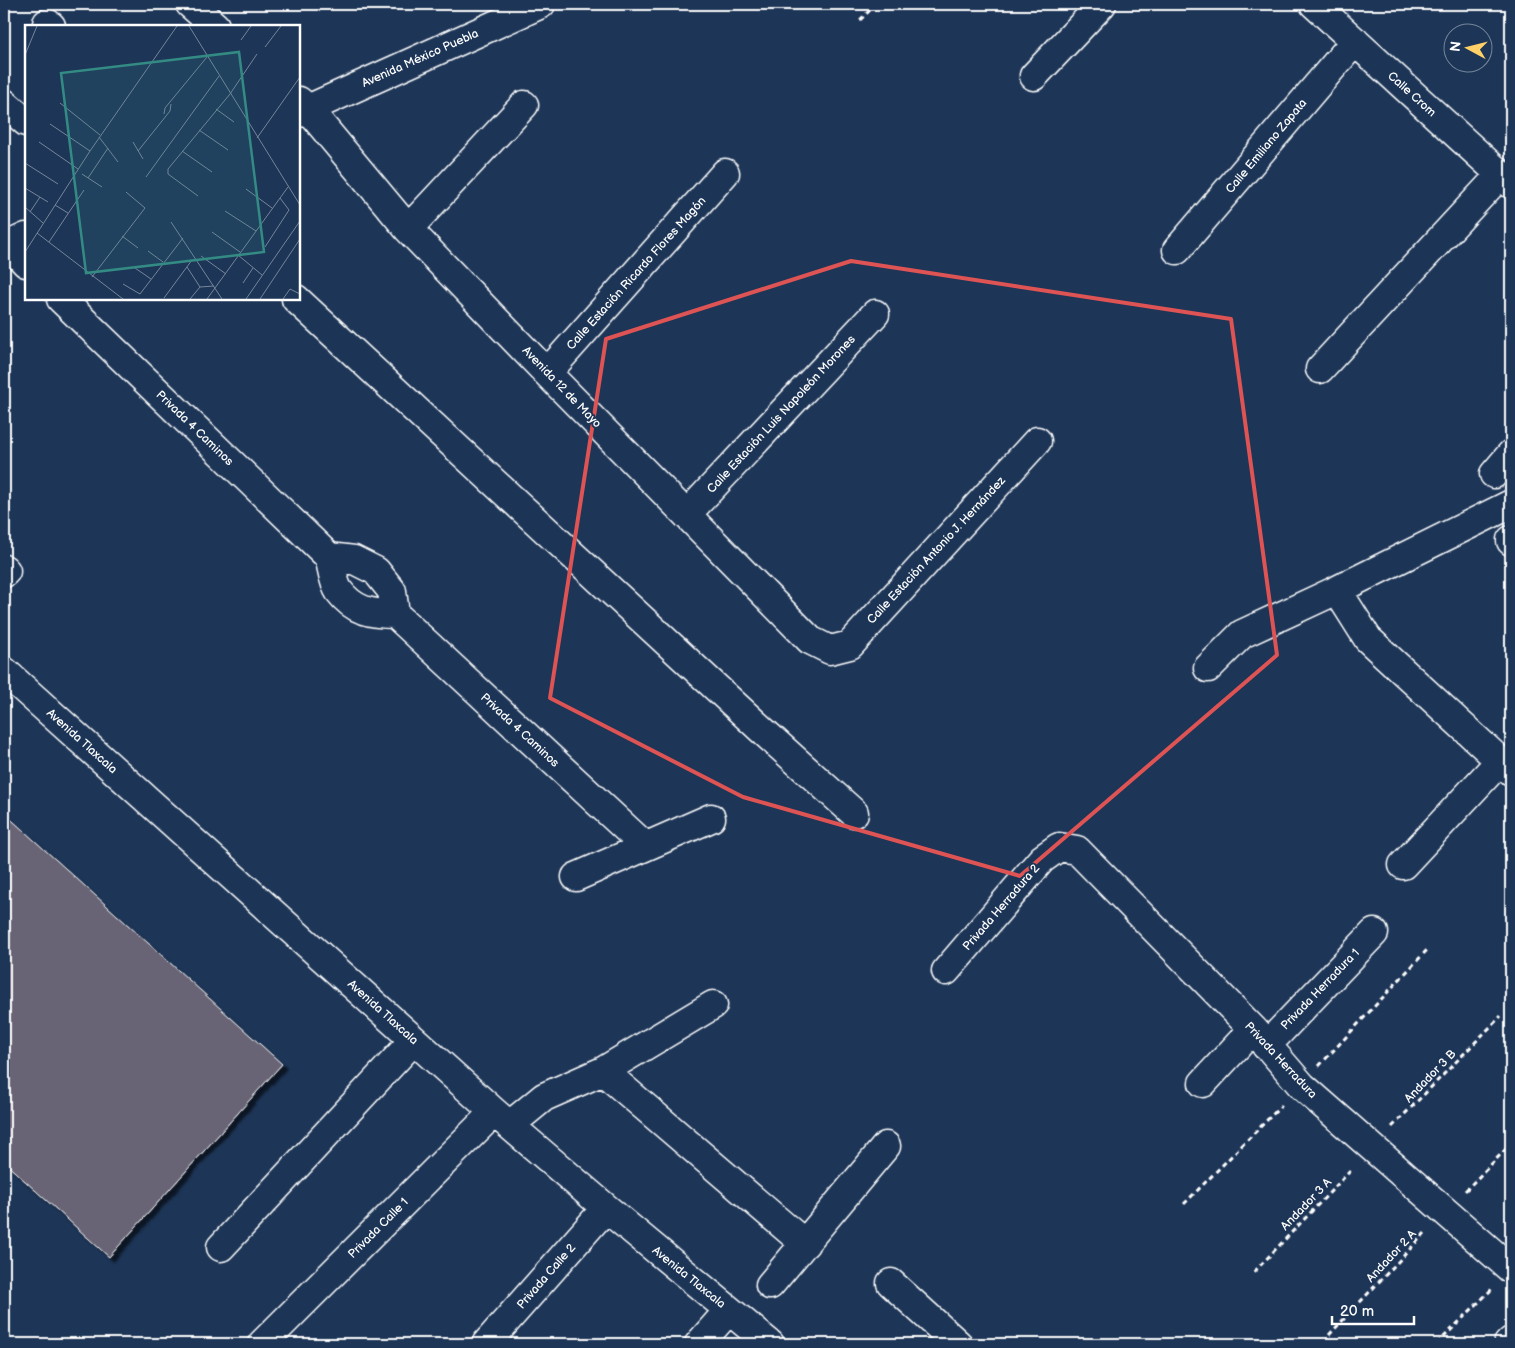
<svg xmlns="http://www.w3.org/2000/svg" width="1515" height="1348" font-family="'Balsamiq Sans',sans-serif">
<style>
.building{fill:#686475;stroke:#fff;filter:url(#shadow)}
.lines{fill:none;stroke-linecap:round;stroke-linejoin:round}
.minor-casing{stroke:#fff;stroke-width:31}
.major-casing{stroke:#fff;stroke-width:31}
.path{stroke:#fff;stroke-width:3;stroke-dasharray:5 4;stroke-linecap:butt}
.minor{stroke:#1d3557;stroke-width:28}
.major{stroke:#1d3557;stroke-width:28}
.marked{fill:none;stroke:#de5353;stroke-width:4;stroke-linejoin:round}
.labels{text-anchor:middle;stroke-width:4;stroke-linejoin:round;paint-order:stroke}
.street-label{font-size:12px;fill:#fff;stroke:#1d3557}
.inset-road{fill:none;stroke:#77869a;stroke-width:1}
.view{fill:#338b84;fill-opacity:0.15;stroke:#338b84;stroke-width:2.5}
.inset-edge{fill:none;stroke:#fff;stroke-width:2.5}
</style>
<defs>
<filter id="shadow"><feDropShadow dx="4.5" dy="4.5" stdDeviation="1" flood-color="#0009"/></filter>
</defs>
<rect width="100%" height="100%" fill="#1d3557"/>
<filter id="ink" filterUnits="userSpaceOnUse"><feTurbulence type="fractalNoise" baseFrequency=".02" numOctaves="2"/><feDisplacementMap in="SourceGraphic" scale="10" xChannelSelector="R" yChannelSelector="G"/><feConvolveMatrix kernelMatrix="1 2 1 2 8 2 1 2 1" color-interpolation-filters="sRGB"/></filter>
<g filter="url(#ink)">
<path class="building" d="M4,813L282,1064L109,1257L4,1162Z"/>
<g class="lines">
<defs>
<path id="minor" d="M190,4L215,26
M1314,4L1511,184
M47,23L51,26
M1034,76L1102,4
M299,101L308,109L408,229L547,373L810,640L830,650L850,645L1037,441
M4,103L26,122
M408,229L524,105
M9,245L26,263
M1177,250L1355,41
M61,299L329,557C332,567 333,582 339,591C354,611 371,614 395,614
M296,299L763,731L854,813
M1320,369L1500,175
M547,373L725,173
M1494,474L1511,454
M687,514L875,314
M1511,540V541
M329,557L354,560L376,571L392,591L395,614L645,846
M4,569L6,571L4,573
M1337,590L1368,639L1511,771
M1208,668L1242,634L1337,590L1511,504
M4,671L494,1112L606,1208L770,1344
M1403,865L1500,761
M576,877L711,818
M946,971L1042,859L1059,847L1077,850L1253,1029L1302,1086L1511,1269
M1266,1046L1374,933
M603,1071L805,1244
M1203,1083L1253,1029
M510,1125L544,1097L603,1071L713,1005
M221,1247L414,1040
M891,1283L958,1344
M770,1285L886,1146
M262,1344L494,1112
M486,1344L606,1208
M699,1344L729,1310
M1508,1344L1511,1341"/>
<path id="major" d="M299,113L541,4
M4,247L26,237"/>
</defs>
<use href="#minor" class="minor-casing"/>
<use href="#major" class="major-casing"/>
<path class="path" d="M860,20L876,4
M1319,1066L1427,950
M1392,1127L1501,1016
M1465,1191L1511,1144
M1184,1204L1282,1105
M1254,1272L1353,1168
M1329,1335L1426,1232
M1437,1344L1493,1288"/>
<use href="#minor" class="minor"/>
<use href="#major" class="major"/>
</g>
</g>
<path class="marked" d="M851,261L1231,319L1277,655L1020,876L743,797L550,698L606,339Z"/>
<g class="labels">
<g class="street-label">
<text transform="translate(420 58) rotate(-24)" y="4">Avenida México Puebla</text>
<text transform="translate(1412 94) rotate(42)" y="4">Calle Crom</text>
<text transform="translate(1266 146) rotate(-50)" y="4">Calle Emiliano Zapata</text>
<text transform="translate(636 273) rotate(-48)" y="4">Calle Estación Ricardo Flores Magón</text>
<text transform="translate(562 387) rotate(46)" y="4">Avenida 12 de Mayo</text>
<text transform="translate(781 414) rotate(-47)" y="4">Calle Estación Luis Napoleón Morones</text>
<text transform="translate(195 428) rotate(44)" y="4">Privada 4 Caminos</text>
<text transform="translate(936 550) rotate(-47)" y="4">Calle Estación Antonio J. Hernández</text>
<text transform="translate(520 730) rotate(43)" y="4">Privada 4 Caminos</text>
<text transform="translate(82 741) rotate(42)" y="4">Avenida Tlaxcala</text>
<text transform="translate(1001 907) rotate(-49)" y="4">Privada Herradura 2</text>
<text transform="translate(1320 989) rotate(-46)" y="4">Privada Herradura 1</text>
<text transform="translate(383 1012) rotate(42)" y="4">Avenida Tlaxcala</text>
<text transform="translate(1281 1060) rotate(47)" y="4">Privada Herradura</text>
<text transform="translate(1430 1076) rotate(-46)" y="4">Andador 3 B</text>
<text transform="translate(1306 1204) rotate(-46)" y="4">Andador 3 A</text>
<text transform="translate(378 1228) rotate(-45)" y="4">Privada Calle 1</text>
<text transform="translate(1391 1256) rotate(-47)" y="4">Andador 2 A</text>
<text transform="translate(546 1276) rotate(-49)" y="4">Privada Calle 2</text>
<text transform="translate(689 1277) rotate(39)" y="4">Avenida Tlaxcala</text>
</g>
</g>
<g transform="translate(25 25)">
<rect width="275" height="275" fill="#1d3557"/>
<path class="inset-road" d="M164,1L275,180M216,15L226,1M240,22L256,1M0,30L12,1M35,78L75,110M191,84L209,97M139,89L140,83L182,32M25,99L65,126M174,105L203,125M74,112L93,137M232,113L275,52M14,117L53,144M108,117L118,134M113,126L145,86L146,79M157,126L187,147M0,138L33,159M57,149L77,162M121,152L194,51M63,153L83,123M0,163L23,177M221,164L247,183M173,171L143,149V144L205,69L232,29M30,180L43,188M0,182L18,198M200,186L231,206M5,187L15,172M146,197L197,274M187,207L215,227M12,208L98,274M97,211L113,223M24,217L59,165M240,222L264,185L255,173M123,226L138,237M0,227L65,126L152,1M213,230L237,250M176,231L201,249M162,242L175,262M110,243L126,254M67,252L120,183L101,167M218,258L228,243M98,259L115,269L158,213M139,273L167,235M165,274L175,262L189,261M182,274L263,162M221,274L275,196M235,274L275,214M258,274L265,264L275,269"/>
<path class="view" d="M214,27L239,227L61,248L36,48Z"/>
<rect width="275" height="275" class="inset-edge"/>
</g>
<rect width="1515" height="1348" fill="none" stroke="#1d3557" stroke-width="20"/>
<rect x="10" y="10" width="1495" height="1328" fill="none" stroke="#fff" stroke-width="2" filter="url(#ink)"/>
<g transform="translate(1468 48) rotate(277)"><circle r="24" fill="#1d3557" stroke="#77869a"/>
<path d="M0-4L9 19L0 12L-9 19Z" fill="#ffd166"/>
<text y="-8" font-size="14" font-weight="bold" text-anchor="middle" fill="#ffffff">N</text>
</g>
<path d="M1332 1316v8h82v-8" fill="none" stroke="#ffffff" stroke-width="2.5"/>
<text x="1340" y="1316" font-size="15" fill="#ffffff" stroke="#1d3557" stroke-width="4" paint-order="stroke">20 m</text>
</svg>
